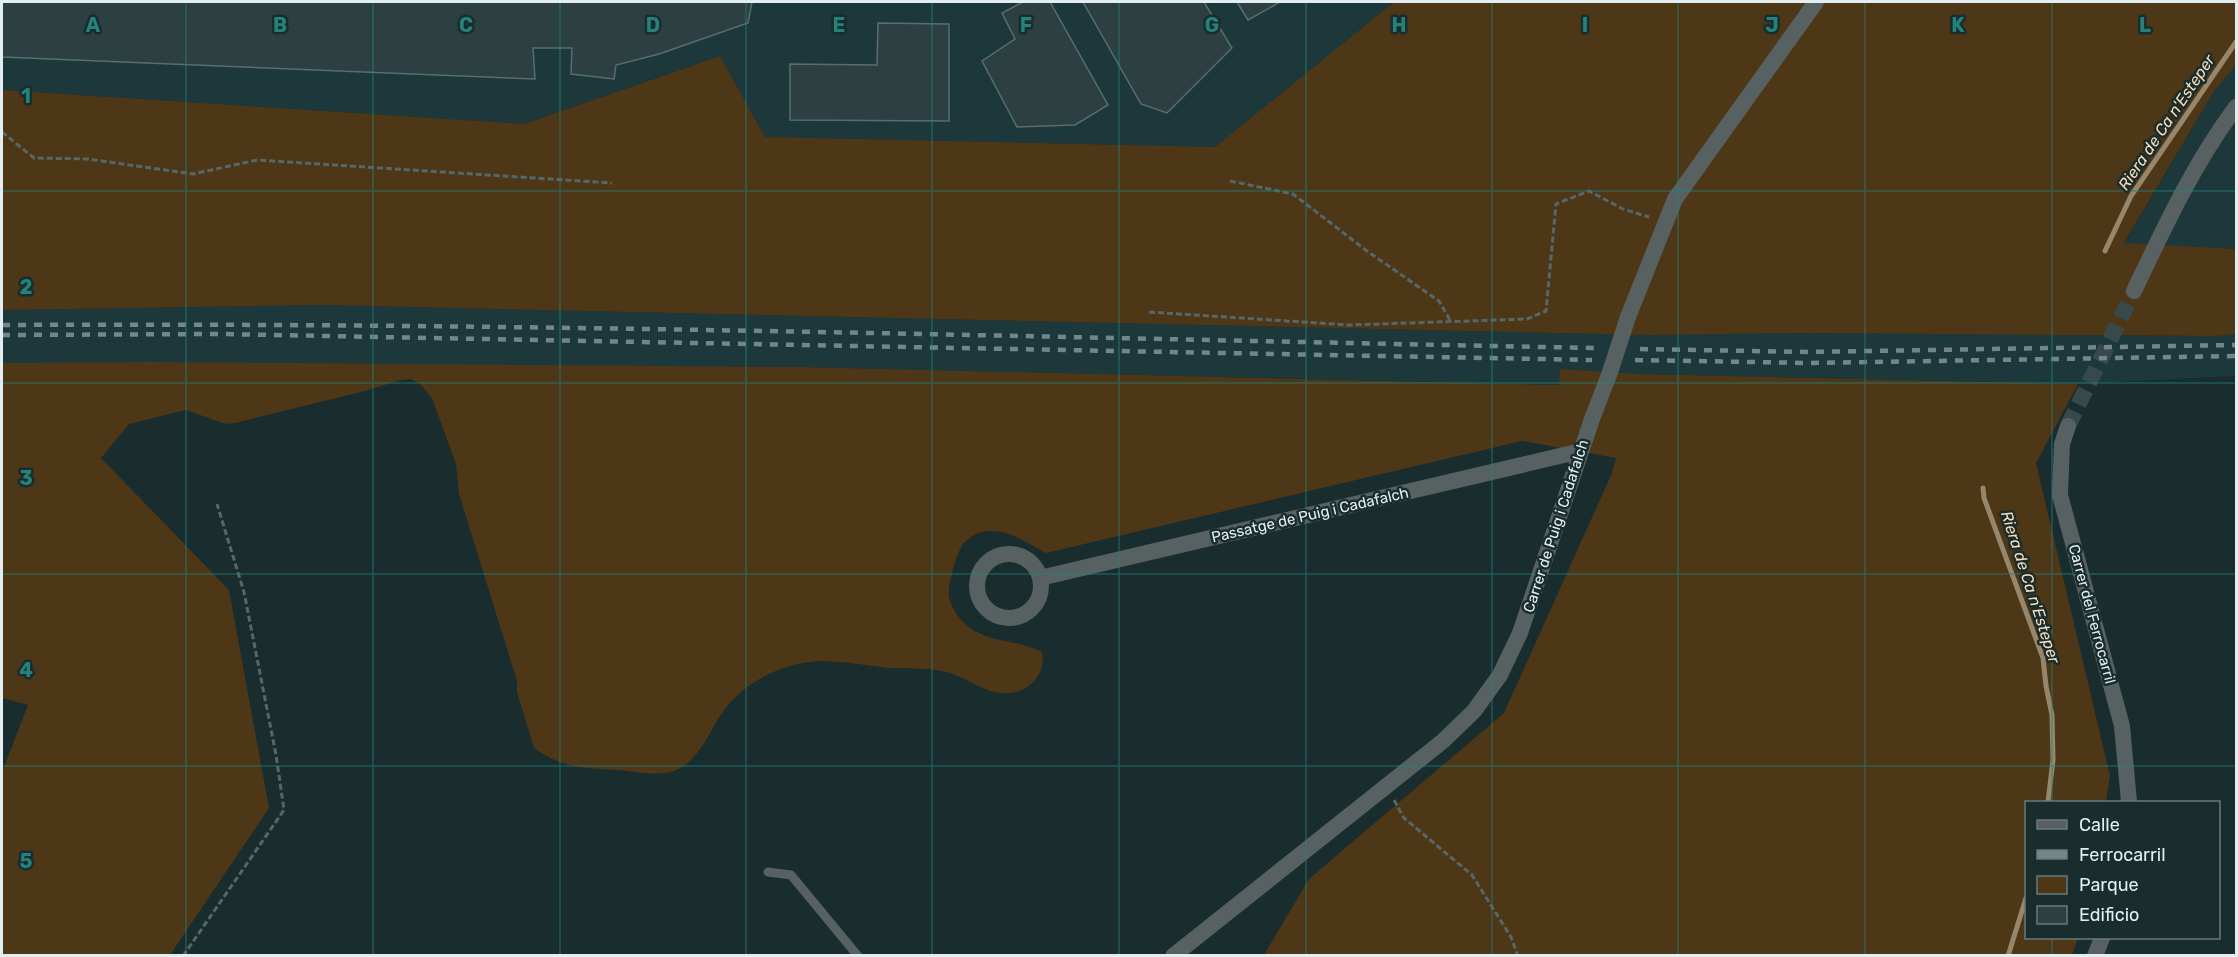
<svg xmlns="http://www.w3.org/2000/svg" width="2238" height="957" font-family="Rubik,sans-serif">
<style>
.built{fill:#1c383b}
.green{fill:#4e3717}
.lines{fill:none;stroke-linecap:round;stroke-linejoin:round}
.stream{stroke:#96866c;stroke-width:5}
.building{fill:#2c4041;stroke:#596d6f;stroke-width:1.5}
.minor-tunnel{stroke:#37494b;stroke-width:16;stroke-dasharray:16 8;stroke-linecap:butt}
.path{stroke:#566769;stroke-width:3;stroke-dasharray:6 3;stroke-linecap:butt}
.service{stroke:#586161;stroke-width:9}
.minor{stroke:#586161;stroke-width:16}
.rail{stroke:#768688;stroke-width:4.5;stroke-dasharray:8 8;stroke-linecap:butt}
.minor-bridge{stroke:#586161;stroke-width:16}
.grid{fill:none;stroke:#24827b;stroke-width:1.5;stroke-opacity:0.55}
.labels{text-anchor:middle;stroke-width:5;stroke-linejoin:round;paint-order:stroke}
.street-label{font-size:15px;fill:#e2eeef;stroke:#192c2e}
.water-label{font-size:16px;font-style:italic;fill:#f9ddb8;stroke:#192c2e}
.grid-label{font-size:20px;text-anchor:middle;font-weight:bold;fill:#24827b;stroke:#192c2e;stroke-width:5;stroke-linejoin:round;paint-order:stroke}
</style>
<rect width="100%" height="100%" fill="#192c2e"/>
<path class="built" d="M2,2H1394L1215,147L765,137L719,56L524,124L2,90Z
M2236,65V249L2124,244L2214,91Z
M324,305L1649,335L1810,333L2217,336L2236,334V376L2078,384L1639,374L1560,369V385L801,367L2,363V310Z"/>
<path class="green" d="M1394,2H2236V65L2214,91L2124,243L2236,249V334L2217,336L1810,333L1649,335L324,305L2,310V90L524,124L720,56L765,137L1215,147Z
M150,362L801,367L1559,385L1560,369L1639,374L2078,384L2036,463L2110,776L2106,802H2026V938H2078L2072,955H1264L1309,879L1504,713L1612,473L1616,458L1522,441L1046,553C1027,543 1006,527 982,532C978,532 966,540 963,544C957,552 947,586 949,597C951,607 958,617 965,624C987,644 1018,639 1042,652C1046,673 1031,691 1010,693C988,696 967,677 946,672C927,667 907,669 888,668C865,665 842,661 820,661C781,663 741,683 720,716C708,735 697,763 674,771C656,777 634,771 616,770C583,768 562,768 534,748L517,692V681L459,494L456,464L432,398L420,384L411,379L401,380L365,391L235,423L225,424L186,410L129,424L101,458L229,590L269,808L170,955H2V772L28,705L2,698V363Z"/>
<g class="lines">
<path class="stream" d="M2105,251L2131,196L2236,42
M1983,488L1984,498L2043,658L2046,686L2052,715L2053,760L2048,802
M2008,956L2026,898"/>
</g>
<path class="building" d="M2,2H752L748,23L659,54L616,65L614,79L571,74L572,48H533L535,79L2,57Z
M1023,2H1050L1108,105L1075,125L1017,127L982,61L1015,39L1002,13Z
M1083,2H1204L1232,48L1167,113L1141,104Z
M1237,2H1280L1248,20Z
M878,23L949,24V121L790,120V64L877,65Z"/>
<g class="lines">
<path class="minor-tunnel" d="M2068,426L2134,291"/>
<path class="path" d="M2,132L34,158L88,159L193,174L257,160L612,183
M1230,181L1293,194L1367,251L1439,301L1451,322
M1149,312L1349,325L1527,319L1546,311L1556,204L1589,191L1623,209L1649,217
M1394,800L1404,818L1472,875L1511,937L1518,956
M183,956L284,810L276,755L244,592L217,504"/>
<path class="service" d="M768,872L791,875L858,956"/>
<path class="minor" d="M2134,291C2164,228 2194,163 2236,107
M1628,317L1675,199L1816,2
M2068,426L2062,444L2060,495L2122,726L2129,802
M977 586a32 32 0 1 1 64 0a32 32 0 1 1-64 0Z
M1040,578L1581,451
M1173,956L1443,741L1474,711L1500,675L1520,633L1592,419L1610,372
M2095,956L2102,938"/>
<path class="rail" d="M2,325C533,322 1064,338 1596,348
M2,335L221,334L1592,360
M1640,349L1808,352L2236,345
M1635,360L1810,363L2236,356"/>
<path class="minor-bridge" d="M1610,372L1628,317"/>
</g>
<path class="grid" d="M186,2V956M373,2V956M560,2V956M746,2V956M932,2V956M1119,2V956M1306,2V956M1492,2V956M1678,2V956M1865,2V956M2052,2V802M2,191H2236M2,383H2236M2,574H2236M2,766H2236M2052,938V956"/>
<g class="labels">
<g class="street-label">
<text transform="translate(1310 515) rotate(-13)" y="5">Passatge de Puig i Cadafalch</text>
<text transform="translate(1556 526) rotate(-72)" y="5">Carrer de Puig i Cadafalch</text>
<text transform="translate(2092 614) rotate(75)" y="5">Carrer del Ferrocarril</text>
</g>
<g class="water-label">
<text transform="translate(2166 122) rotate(-56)" y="6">Riera de Ca n'Esteper</text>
<text transform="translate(2031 587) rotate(72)" y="6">Riera de Ca n'Esteper</text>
</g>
</g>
<g class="grid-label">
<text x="93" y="32">A</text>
<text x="280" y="32">B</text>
<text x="466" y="32">C</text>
<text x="653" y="32">D</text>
<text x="839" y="32">E</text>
<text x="1026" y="32">F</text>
<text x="1212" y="32">G</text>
<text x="1399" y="32">H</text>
<text x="1585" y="32">I</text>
<text x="1772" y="32">J</text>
<text x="1958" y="32">K</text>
<text x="2145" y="32">L</text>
<text x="26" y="103">1</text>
<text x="26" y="294">2</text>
<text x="26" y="485">3</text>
<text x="26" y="677">4</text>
<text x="26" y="868">5</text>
</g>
<rect width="2238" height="957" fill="none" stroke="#e2eeef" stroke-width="6"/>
<rect x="2025" y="801" width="195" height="138" fill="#192c2e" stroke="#697a7b" stroke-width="1.5"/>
<rect x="2037" y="820" width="30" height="9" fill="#586161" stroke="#697a7b" stroke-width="1.5"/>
<text x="2079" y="831" font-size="18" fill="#e2eeef">Calle</text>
<rect x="2037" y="850" width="30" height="9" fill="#768688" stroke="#697a7b" stroke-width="1.5"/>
<text x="2079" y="861" font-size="18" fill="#e2eeef">Ferrocarril</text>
<rect x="2037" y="876" width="30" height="18" fill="#4e3717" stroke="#697a7b" stroke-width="1.5"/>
<text x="2079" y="891" font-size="18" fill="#e2eeef">Parque</text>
<rect x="2037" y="906" width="30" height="18" fill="#2c4041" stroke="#697a7b" stroke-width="1.5"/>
<text x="2079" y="921" font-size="18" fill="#e2eeef">Edificio</text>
</svg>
